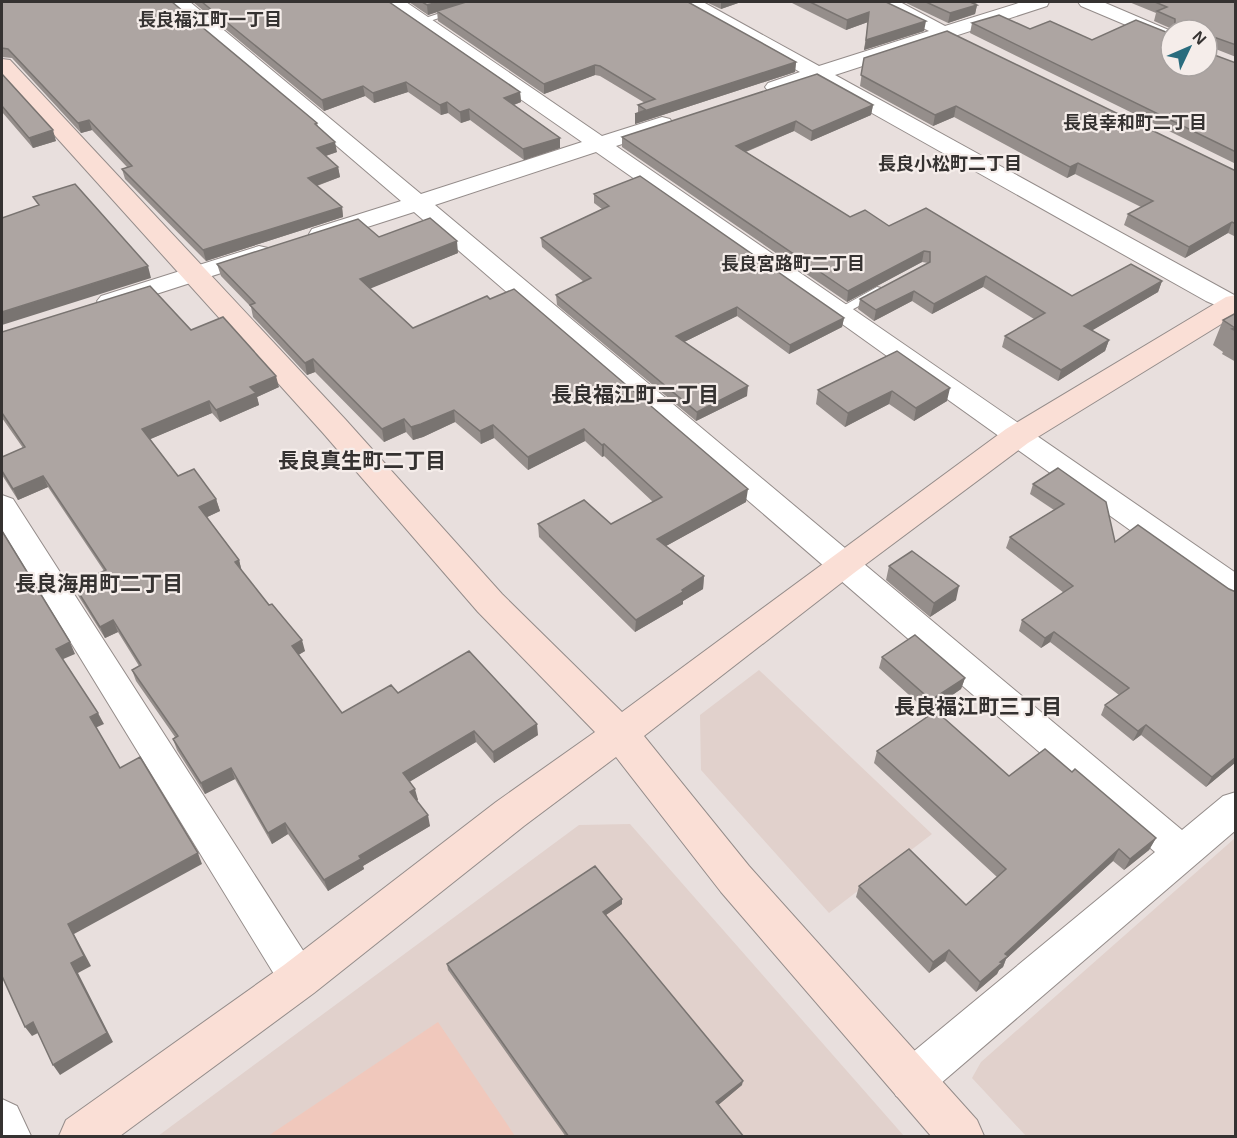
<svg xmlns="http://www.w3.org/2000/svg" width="1237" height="1138" font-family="Arial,'Noto Sans JP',sans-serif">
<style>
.built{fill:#e1d1cc}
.green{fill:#f0c8bc}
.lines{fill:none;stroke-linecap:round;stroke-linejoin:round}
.lane-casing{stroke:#948c8a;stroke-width:2}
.street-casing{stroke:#948c8a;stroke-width:2}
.secondary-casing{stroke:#948c8a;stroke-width:2}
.lane{fill:#fff;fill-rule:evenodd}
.street{fill:#fff;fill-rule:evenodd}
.secondary{fill:#fadfd6;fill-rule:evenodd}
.wall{fill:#958e8b}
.shaded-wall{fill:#797471}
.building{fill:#ada5a2;stroke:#797471;stroke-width:1.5}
.labels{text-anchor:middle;stroke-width:4.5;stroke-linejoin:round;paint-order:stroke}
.far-neighbourhood-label{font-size:18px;font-weight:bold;fill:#353231;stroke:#f5edea}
.neighbourhood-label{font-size:21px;font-weight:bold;fill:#353231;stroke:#f5edea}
</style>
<rect width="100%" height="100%" fill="#e8dfdd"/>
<path class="built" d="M759,670L932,834L829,913L701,770L700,715Z
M630,824L904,1136H158L579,825Z
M1235,838V1136H1026L972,1078L981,1062Z"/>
<path class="green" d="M438,1022L515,1136H268Z"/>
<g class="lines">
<defs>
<path id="lane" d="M474,2H487L424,23L416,21Z
M877,287L881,288V294L844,314H836L834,311Z"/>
<path id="street" d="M169,2H190L421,194L582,142L387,6L385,2H406L602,136L662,117L670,119L673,124L670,129L616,146L1236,573V602L1225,598L831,316L596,152L435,205L1182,830L1223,796L1236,792V830L926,1096L911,1102L896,1096L890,1081L896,1066L1155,852L414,212L330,239L321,241L312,239L309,234L312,229L401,201Z
M680,2H703L819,66L929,31L879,6L877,2H900L945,26L1022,2H1049L1047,6L835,75L1236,296V314L1206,301L815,81L775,93L768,91L765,87L768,83L800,72L683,6Z
M1078,2H1103L1171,31V44L1081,6Z
M259,246L268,248L271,253L268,258L119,306L110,309L101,306L97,301L101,296Z
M2,495L13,499L313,966L319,979L313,992L299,998L285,992L2,530Z
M2,1099L17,1106L31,1136H2Z"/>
<path id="secondary" d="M2,59L10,60L345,419L502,594L622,712L1006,429L1226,297L1236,295V315L1028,443L854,573L644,736L749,866L977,1120L984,1136H931L721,892L616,757L524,826L314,993L120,1136H59L66,1120L284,965L496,802L595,732L478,612L323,433L2,77Z"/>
</defs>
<use href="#lane" class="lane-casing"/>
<use href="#street" class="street-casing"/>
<use href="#secondary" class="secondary-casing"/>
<use href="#lane" class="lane"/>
<use href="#street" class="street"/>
<use href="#secondary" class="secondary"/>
</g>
<path class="wall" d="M2,2L317,123L318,127L337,152L326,156L338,167L340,177L317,186L342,207L343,217L206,261L125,179L122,169L127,167L92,130L81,133L12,58L2,57Z
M193,2H389L520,92L521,102L514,105L560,138V148L524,160L470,120L461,123L448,113L441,115L408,92L374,103L365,96L324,111Z
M409,2H688L796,62L795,72L635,124L638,113V105L645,103L600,76L595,75L544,94L438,21L437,12L428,15Z
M706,2H741L721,9Z
M790,2H886L924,31L864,50L868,22L846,30Z
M904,2H980L975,4L977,5L975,14L948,23Z
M1129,2H1236V57L1208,46L1209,53L1236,64V164L970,33L972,23L1030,29L1092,40L1171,66L1207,30H1172V29L1154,21L1156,13Z
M864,58L1236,171V237L1228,233L1185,258L1124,225L1128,214L1141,207L1075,174L1067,178L954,117L933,126L860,86Z
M2,74L56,141L33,148L2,112Z
M873,105L871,115L811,141L794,131L746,152L850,217L889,226L1072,296L1162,281L1158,292L1092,330L1109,340L1105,351L1058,381L1002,347L1005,336L1034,319L983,287L932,314L912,301L874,321L858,309L860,299L928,264V263L922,262L847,302L622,147V137Z
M594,194L844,318L842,327L789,354L737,316L684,342L747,396L696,421L557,305L556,295L584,282L542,247L541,238L602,209L594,203Z
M379,237L458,253L370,288L413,328L746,502L666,546L704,576L703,589L683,601V604L635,632L539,537L538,524H611L653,502L604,456L602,457L585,441L528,470L494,438L481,444L455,422L423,437L413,440L406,432L384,442L315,372L307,375L253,317L251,307L221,276L217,264Z
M1236,313V362L1222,354L1223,352L1213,345L1223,320Z
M191,330L279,387L257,397L259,405L220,422L212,413L150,439L178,476L216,499L220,511L207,517L239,560L242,572L305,651L298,655L342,713L398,693L538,735L494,763L476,742L410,781L418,800H417L430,826L363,866L364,869L328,891L288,834L272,844L235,779L205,794L177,750L173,739L175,737L136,681L132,670L139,666L118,632L105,638L79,597L74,585L104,571L48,487L18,500L2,475V457L23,448L2,418V332Z
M897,351L947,401L914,421L889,404L845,427L816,404L818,390Z
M1058,468L1115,542L1236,592V762L1206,787L1141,735L1133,741L1101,715L1105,705L1119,695L1050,642L1041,648L1019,631L1022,620L1064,593L1006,548L1010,537L1054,510L1030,494L1033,484Z
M889,566L956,600L930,617L886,580Z
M882,657L965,678L961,689L928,712L879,668Z
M877,751L1009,776L1072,772L1156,838L1149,850L1124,870L1113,861L1006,959L1003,967L999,970L997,974L976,992L945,961L929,973L856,897L859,886L966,905L997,877L874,763Z
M622,899V904L606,915L742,1085L718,1105L744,1137H566L448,970L447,964Z"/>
<path class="shaded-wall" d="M438,2H468L428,15L427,5Z
M721,2H741L721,9Z
M977,5L975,14L948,23L950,13Z
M869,12L868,22L846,30L847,20Z
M926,21L924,31L864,50L866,40Z
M796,62L795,72L635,124V114Z
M595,65V75L544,94V84Z
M406,82L408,92L374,103L373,93Z
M363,86L365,96L324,111L322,100Z
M520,92L521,102L505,108L504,98Z
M447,102L448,113L441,115L440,105Z
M873,105L871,115L811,141L812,131Z
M956,106L954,117L933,126L935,115Z
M469,109L470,120L461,123L460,112Z
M89,120L92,130L81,133L78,123Z
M796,121L794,131L735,156L736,146Z
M53,130L56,141L33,148L29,138Z
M560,138V148L524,160L523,149Z
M335,142L337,152L319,158L317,148Z
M1078,163L1075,174L1067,178L1070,167Z
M338,167L340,177L310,188L308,178Z
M342,207L343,217L206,261L203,250Z
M1232,222L1228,233L1185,258L1189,247Z
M457,241L458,253L362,292L360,279Z
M924,251L922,262L847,302L848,291Z
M148,266L151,278L2,325V312Z
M986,276L983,287L932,314L934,304Z
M1162,281L1158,292L1081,337L1084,326Z
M914,291L912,301L874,321L876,310Z
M737,307V316L676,346V336Z
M844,318L842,327L789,354L790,345Z
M1109,340L1105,351L1058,381L1061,370Z
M313,359L315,372L307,375L305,363Z
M276,376L279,387L257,397L259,405L220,422L216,410L250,387Z
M748,386L747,396L696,421L697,412Z
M950,388L947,401L914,421L916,408Z
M892,391L889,404L845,427L848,413Z
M209,401L212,413L146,441L142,429Z
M454,410L455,422L423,437L413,440L411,427Z
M404,419L406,432L384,442L382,429Z
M493,425L494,438L481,444L480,431Z
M584,429L585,441L528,470V457Z
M604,444V456L602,457V445Z
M43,476L48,487L18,500L13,489Z
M748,489L746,502L657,551V539Z
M216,499L220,511L203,519L199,507Z
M239,560L242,572L235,562Z
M704,576L703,589L683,601V604L635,632L636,620Z
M959,586L956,600L930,617L934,603Z
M113,620L118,632L105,638L100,627Z
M1054,632L1050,642L1041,648L1045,638Z
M302,640L305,651L295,657L292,646Z
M70,642L75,654L61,660L56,649Z
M965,678L961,689L928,712L931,700Z
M98,713L104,724L95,728L90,717Z
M537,724L538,735L494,763L493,752Z
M1146,725L1141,735L1133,741L1138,731Z
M474,731L476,742L406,784L403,773Z
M1236,757V762L1206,787L1212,777Z
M231,768L235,779L205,794L201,783Z
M415,789L418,800L413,803L410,792Z
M428,815L430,826L363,866L364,869L328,891L324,880L359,856Z
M285,823L288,834L272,844L268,833Z
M1156,838L1149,850L1124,870L1130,859Z
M1119,849L1113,861L1006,959L1003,967L999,970L997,974L976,992L980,982L1005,954Z
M198,853L202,864L74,934L91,966L78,973L113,1042L60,1075L53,1065L71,963L68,924Z
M622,899V904L603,917V912Z
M949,950L945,961L929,973L933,962Z
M33,1022L40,1032L32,1036L25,1027Z
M743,1081L742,1085L716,1107V1102Z"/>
<path class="building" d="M2,2H172L317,123L315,124L335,142L317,148L338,167L308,178L342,207L203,250L122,169L132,166L89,120L78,123L8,49L2,48Z
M202,2H389L520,92L504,98L560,138L523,149L469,109L460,112L447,102L440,105L406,82L373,93L363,86L322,100Z
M422,2H438L427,5Z
M466,2H688L796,62L635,114L646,110L638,105L655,99L600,66L595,65L544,84L437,11Z
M810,2H886L926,21L866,40L869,12L847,20Z
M926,2H970L977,5L950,13Z
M1155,2H1236V45L1211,36L1208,38L1209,53L1236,63V152L972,23L999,15L1030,29L1050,21L1092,40L1136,20L1171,34V66H1207V30H1175V19L1157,11L1167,7Z
M947,31L1236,171V224L1232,222L1189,247L1128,214L1153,201L1078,163L1070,167L956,106L935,115L861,75L864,58Z
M2,74L53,130L29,138L2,106Z
M817,74L873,105L812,131L796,121L736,146L850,217L865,210L889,226L926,208L1072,296L1131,264L1162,281L1084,326L1109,340L1061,370L1005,336L1045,313L986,276L934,304L914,291L876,310L860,299L930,262V252L924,251L848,291L622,137Z
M640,176L844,318L790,345L737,307L676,336L748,386L697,412L556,295L591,278L541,238L609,206L594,194Z
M75,184L148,266L2,312V218L39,205L33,197Z
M430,218L457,241L360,279L413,328L487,296L490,299L514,289L748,489L657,539L704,576L682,590L683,592L636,620L538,524L584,500L611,524L662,497L604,444L602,445L584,429L528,457L493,425L480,431L454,410L421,424L411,427L404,419L382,429L313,359L305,363L250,305L255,303L217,264L358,219L379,237Z
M150,286L191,330L223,317L276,376L250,387L256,393L216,410L209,401L142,429L178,476L194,469L216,499L199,507L239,560L235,562L269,605L272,604L302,640L292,646L342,713L391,685L398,693L469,651L537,724L493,752L474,731L403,773L415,789L410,792L428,815L359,856L361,859L324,880L285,823L268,833L231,768L201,783L173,739L178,736L132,670L141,665L113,620L100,627L74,585L106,570L43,476L13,489L2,471V457L25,447L2,413V332Z
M1236,313V331L1232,329L1235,328L1223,320Z
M897,351L950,388L916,408L892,391L848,413L818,390Z
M1058,468L1106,502L1115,542L1138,525L1229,589L1236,592V757L1212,777L1146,725L1138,731L1105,705L1129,688L1054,632L1045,638L1022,620L1073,586L1010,537L1064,504L1033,484Z
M2,531L70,642L56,649L98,713L90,717L120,768L140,757L198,853L68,924L84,956L71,963L107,1033L53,1065L33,1022L25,1027L2,976Z
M912,551L959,586L934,603L889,566Z
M915,635L965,678L931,700L882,657Z
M936,711L1009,776L1045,749L1072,772L1075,769L1156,838L1130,859L1119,849L1005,954L1008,956L1000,962L1002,963L980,982L949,950L933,962L859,886L909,849L966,905L1006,869L877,751Z
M595,866L622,899L603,912L743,1081L716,1102L744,1137H569L447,964Z"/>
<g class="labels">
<g class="far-neighbourhood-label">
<text x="210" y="26">長良福江町一丁目</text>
<text x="1135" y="129">長良幸和町二丁目</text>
<text x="950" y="170">長良小松町二丁目</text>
<text x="793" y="270">長良宮路町二丁目</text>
</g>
<g class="neighbourhood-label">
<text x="635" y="402">長良福江町二丁目</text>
<text x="362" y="468">長良真生町二丁目</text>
<text x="99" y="591">長良海用町二丁目</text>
<text x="978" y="714">長良福江町三丁目</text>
</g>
</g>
<rect width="1237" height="1138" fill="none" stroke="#353231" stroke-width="6"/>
<g transform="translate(1189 48) rotate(46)"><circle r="28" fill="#f5edea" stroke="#a8a2a0" stroke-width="1.5"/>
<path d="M0-4.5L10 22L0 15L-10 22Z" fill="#296c7e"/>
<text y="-9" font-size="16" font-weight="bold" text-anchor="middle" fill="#353231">N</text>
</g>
</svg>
